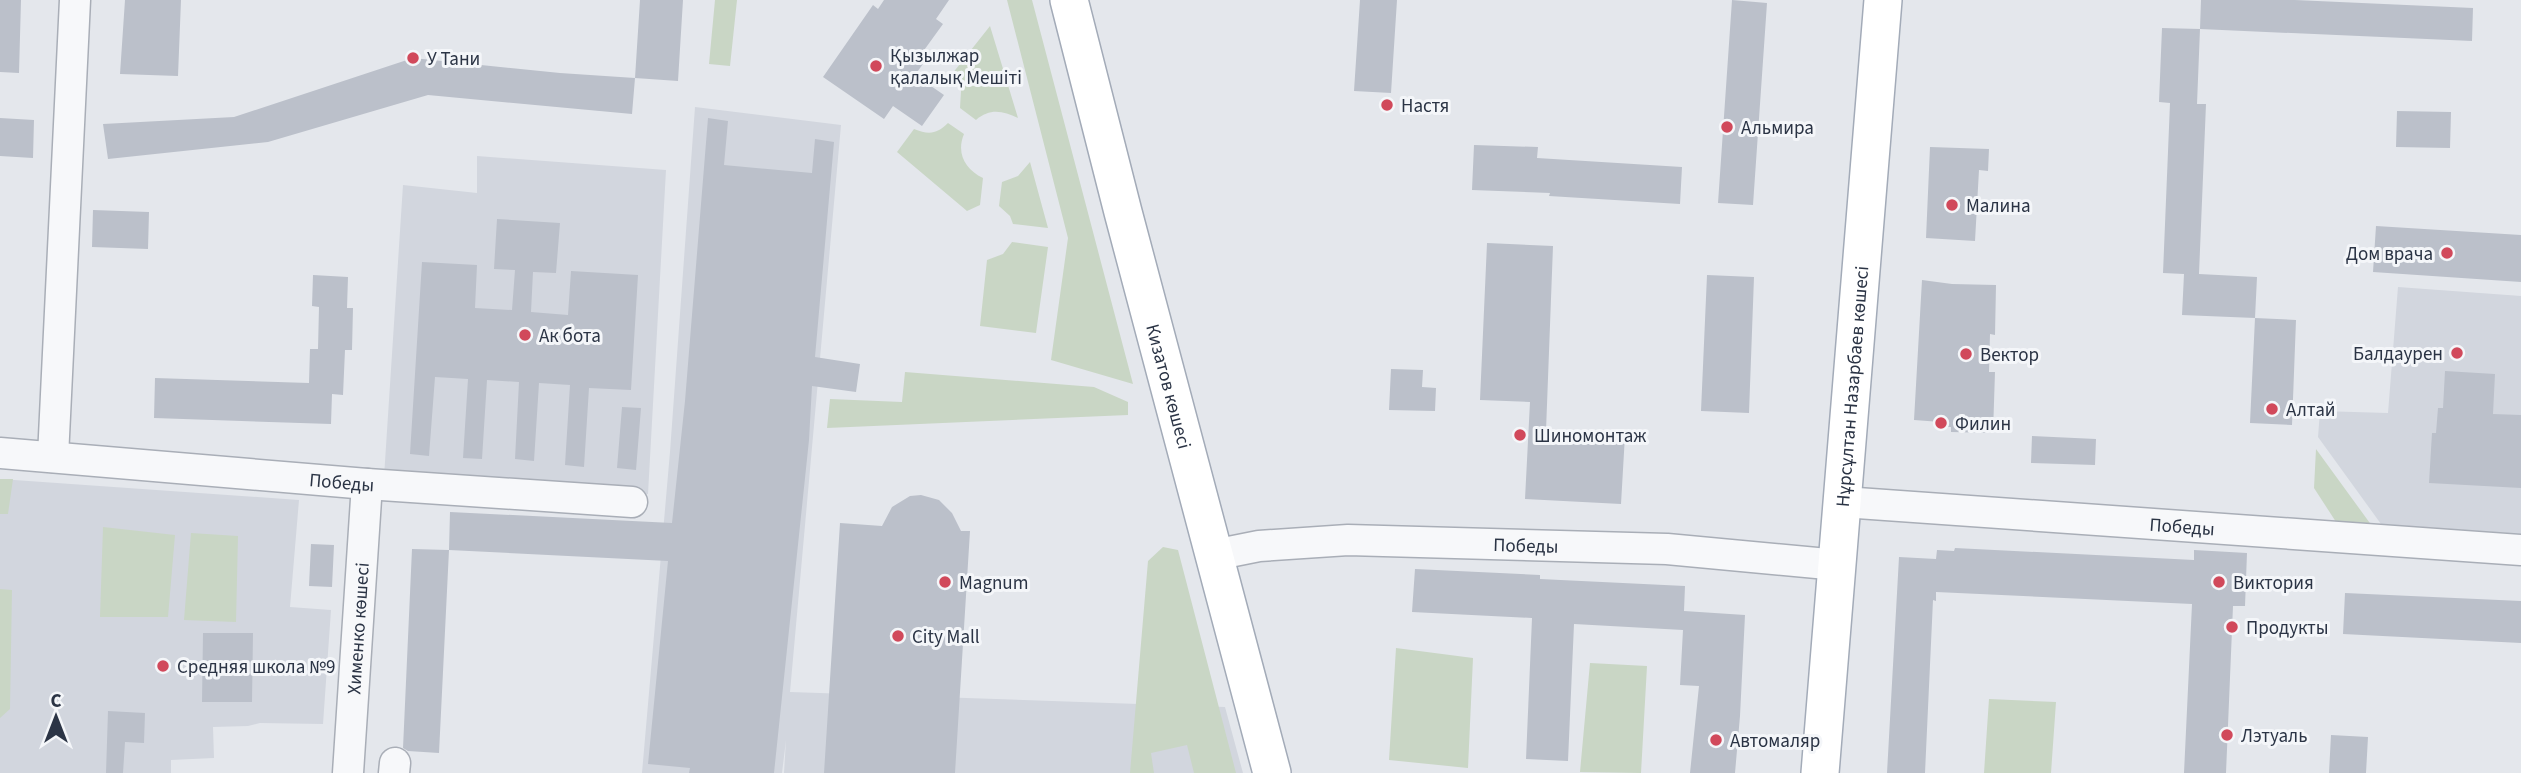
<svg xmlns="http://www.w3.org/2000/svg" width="2521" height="773" font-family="'Source Sans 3',sans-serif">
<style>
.built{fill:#d2d6de}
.green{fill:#c9d6c5}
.building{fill:#bbc0ca}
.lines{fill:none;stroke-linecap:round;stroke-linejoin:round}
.minor-casing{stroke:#a9aeb7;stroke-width:33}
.major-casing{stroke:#a3abb8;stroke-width:40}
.minor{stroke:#f7f8fa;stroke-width:30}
.major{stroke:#fff;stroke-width:37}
.poi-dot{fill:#d1495b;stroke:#f4f6f9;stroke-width:2.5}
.labels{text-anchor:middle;stroke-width:6;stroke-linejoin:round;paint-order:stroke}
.poi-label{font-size:19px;fill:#2b3445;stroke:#f4f6f9;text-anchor:start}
.street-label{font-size:19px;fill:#2b3445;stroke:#f4f6f9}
</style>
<rect width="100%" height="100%" fill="#e4e7ec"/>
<path class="built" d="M695,107L841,125L790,692L1225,707L1243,773H784L786,740L782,773H642L670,452Z
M477,156L666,170L648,494L384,477L403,185L477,193Z
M2398,287L2521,296V534L2381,524L2318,437L2320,411L2388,413Z
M0,479L299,500L290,607L331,610L323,724L260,723L248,726L213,727L214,758L171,760V773H0Z"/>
<path class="green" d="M715,0H737L730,66L709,64Z
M1007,0H1032L1133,384L1051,360L1068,238Z
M990,26L1018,118C1003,111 990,108 976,120L960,108L961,91L952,74Z
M948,123L964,134C956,153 965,169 983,178L980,205L967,211L897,152L914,129C929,135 937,134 948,123Z
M1030,162L1048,228L1013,224L1010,216L999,206L1002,182L1018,176Z
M1012,242L1048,247L1036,333L980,326L987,260L1003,254Z
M905,372L1094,387L1128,402V415L827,428L830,399L902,402Z
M2316,449L2372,526L2338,525L2314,488Z
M0,479H13L8,514H0Z
M103,527L175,535L168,617H100Z
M191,533L238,536L236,622L184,620Z
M1163,547L1178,550L1236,773H1194L1187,745L1151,753L1154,773H1130L1148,561Z
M0,589L12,590L10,709L0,718Z
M1396,648L1473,658L1468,768L1389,760Z
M1590,663L1647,666L1641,773L1580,772Z
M1989,699L2056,702L2051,773H1984Z"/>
<path class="building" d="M0,0H21L19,73L0,72Z
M125,0H181L178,76L120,74Z
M640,0H683L678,81L635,78Z
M884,0H949L936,19L943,24L922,53L928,57L915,75L944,95L922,126L893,106L884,119L823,77L873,5L878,9Z
M1360,0H1397L1391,93L1354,91Z
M1732,0L1767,3L1753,205L1718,203Z
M2201,0H2295L2473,8L2472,41L2200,29Z
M2162,28L2200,29L2197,104H2206L2199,274L2257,277L2255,318L2182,315L2184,274L2163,273L2170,103L2159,102Z
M413,58L560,73L635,78L632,114L428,95L268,142L108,159L103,124L234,117Z
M2397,111L2451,112L2450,148L2396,147Z
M0,118L34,120L33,158L0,156Z
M708,118L728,121L724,165L812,173L815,139L834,142L815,357L860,364L856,392L812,386L809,440L774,773H689L690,768L648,764L668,561L449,550L450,512L672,523L685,401Z
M1474,145L1538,147L1537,158L1682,167L1680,204L1549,196L1550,193L1472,190Z
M1930,147L1989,149L1988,171L1979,170L1975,241L1926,238Z
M93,210L149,212L148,249L92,247Z
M497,219L560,223L556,273L533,272L531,312L568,315L571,271L638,275L631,390L589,388L584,467L565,465L570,385L539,383L534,461L515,459L519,382L487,380L482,459L463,458L468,379L435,377L429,456L410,454L422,262L477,265L475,308L512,310L515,270L494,269Z
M2376,226L2521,235V282L2373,272Z
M1487,243L1553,246L1546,431L1625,435L1621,504L1525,499L1530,402L1480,400Z
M313,275L348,277L347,308H353L352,350H345L343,395L332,394L331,424L154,418L155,378L309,383L310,349H318L319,307L312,306Z
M1707,275L1754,277L1749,413L1701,411Z
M1922,280L1952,284L1996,285L1995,335L1990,334L1989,372H1995L1993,433L1951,432V427H1941V422L1914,420Z
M2255,318L2296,320L2292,425L2250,423Z
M1391,369L1423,370L1422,387L1436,388L1435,411L1389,410Z
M2445,371L2495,374L2493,414L2521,415V488L2429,483L2432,433H2436L2438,408H2443Z
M622,407L641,408L636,470L617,468Z
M2032,436L2096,439L2095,465L2031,463Z
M921,495L939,500L952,513L961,531H970L955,773H824L840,523L882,526L892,507L910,496Z
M311,544L334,545L332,587L309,586Z
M1955,548L2194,560V550L2247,553L2245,606H2233L2226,773H2184L2192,604L1936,592V601L1933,600L1925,773H1887L1899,557L1936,559L1937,550L1954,551Z
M412,549L449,550L439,753L408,751L403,748Z
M1415,569L1540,575V579L1685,586L1684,611L1745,615L1740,716L1735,773H1690L1699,686L1680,685L1683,630L1574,624L1568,761L1526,759L1532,618L1412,612Z
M2345,593L2521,601V643L2343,634Z
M203,633H253L252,702H202Z
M108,711L145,713L144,743L125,742L123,773H106Z
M2331,735L2368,737L2366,773H2329Z"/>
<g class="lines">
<defs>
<g id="minor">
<path id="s1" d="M0,453L367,484L632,502"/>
<path d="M53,457L75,0"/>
<path id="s2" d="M1843,502L2521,550"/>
<path id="s3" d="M1214,555L1259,546L1348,540L1667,549L1838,565"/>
<path id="s4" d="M348,773L367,484"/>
<path d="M394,773L395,763"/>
</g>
<g id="major">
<path id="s5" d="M1069,0L1123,212L1272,773"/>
<path id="s6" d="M1820,773L1883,0"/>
</g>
</defs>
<use href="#minor" class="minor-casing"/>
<use href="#major" class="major-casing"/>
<use href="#minor" class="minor"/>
<use href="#major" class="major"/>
</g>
<g class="poi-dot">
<circle cx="413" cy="58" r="7"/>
<circle cx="876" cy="66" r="7"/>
<circle cx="1387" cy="105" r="7"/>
<circle cx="1727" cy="127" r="7"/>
<circle cx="1952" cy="205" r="7"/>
<circle cx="2447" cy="253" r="7"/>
<circle cx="525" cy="335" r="7"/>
<circle cx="2457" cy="353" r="7"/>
<circle cx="1966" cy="354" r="7"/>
<circle cx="2272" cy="409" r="7"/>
<circle cx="1941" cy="423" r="7"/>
<circle cx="1520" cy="435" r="7"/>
<circle cx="945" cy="582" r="7"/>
<circle cx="2219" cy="582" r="7"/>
<circle cx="2232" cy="627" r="7"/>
<circle cx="898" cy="636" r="7"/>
<circle cx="163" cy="666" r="7"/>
<circle cx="2227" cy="735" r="7"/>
<circle cx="1716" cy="740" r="7"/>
</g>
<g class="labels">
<g class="poi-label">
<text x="890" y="62">Қызылжар<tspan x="890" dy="22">қалалық Мешіті</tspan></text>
<text x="427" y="65">У Тани</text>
<text x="1401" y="112">Настя</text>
<text x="1741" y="134">Альмира</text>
<text x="1966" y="212">Малина</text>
<text x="2433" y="260" text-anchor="end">Дом врача</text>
<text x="539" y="342">Ак бота</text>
<text x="2443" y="360" text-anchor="end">Балдаурен</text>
<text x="1980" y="361">Вектор</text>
<text x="2286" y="416">Алтай</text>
<text x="1955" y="430">Филин</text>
<text x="1534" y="442">Шиномонтаж</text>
<text x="959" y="589">Magnum</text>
<text x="2233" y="589">Виктория</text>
<text x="2246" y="634">Продукты</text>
<text x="912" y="643">City Mall</text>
<text x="177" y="673">Средняя школа №9</text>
<text x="2241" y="742">Лэтуаль</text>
<text x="1730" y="747">Автомаляр</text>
</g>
<g class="street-label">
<text dy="7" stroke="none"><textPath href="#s6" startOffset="388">Нұрсұлтан Назарбаев көшесі</textPath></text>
<text dy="7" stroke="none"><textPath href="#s5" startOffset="399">Кизатов көшесі</textPath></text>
<text dy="7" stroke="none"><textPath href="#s1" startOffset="343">Победы</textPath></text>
<text dy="7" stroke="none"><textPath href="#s2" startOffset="340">Победы</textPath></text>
<text dy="7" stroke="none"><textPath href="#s3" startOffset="313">Победы</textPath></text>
<text dy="7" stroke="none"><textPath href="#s4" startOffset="145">Хименко көшесі</textPath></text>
</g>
</g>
<g transform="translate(56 717)" stroke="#f4f6f9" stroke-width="5" paint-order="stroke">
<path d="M0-5L12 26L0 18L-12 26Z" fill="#2b3445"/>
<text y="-10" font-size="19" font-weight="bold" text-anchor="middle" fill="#2b3445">С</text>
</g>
</svg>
